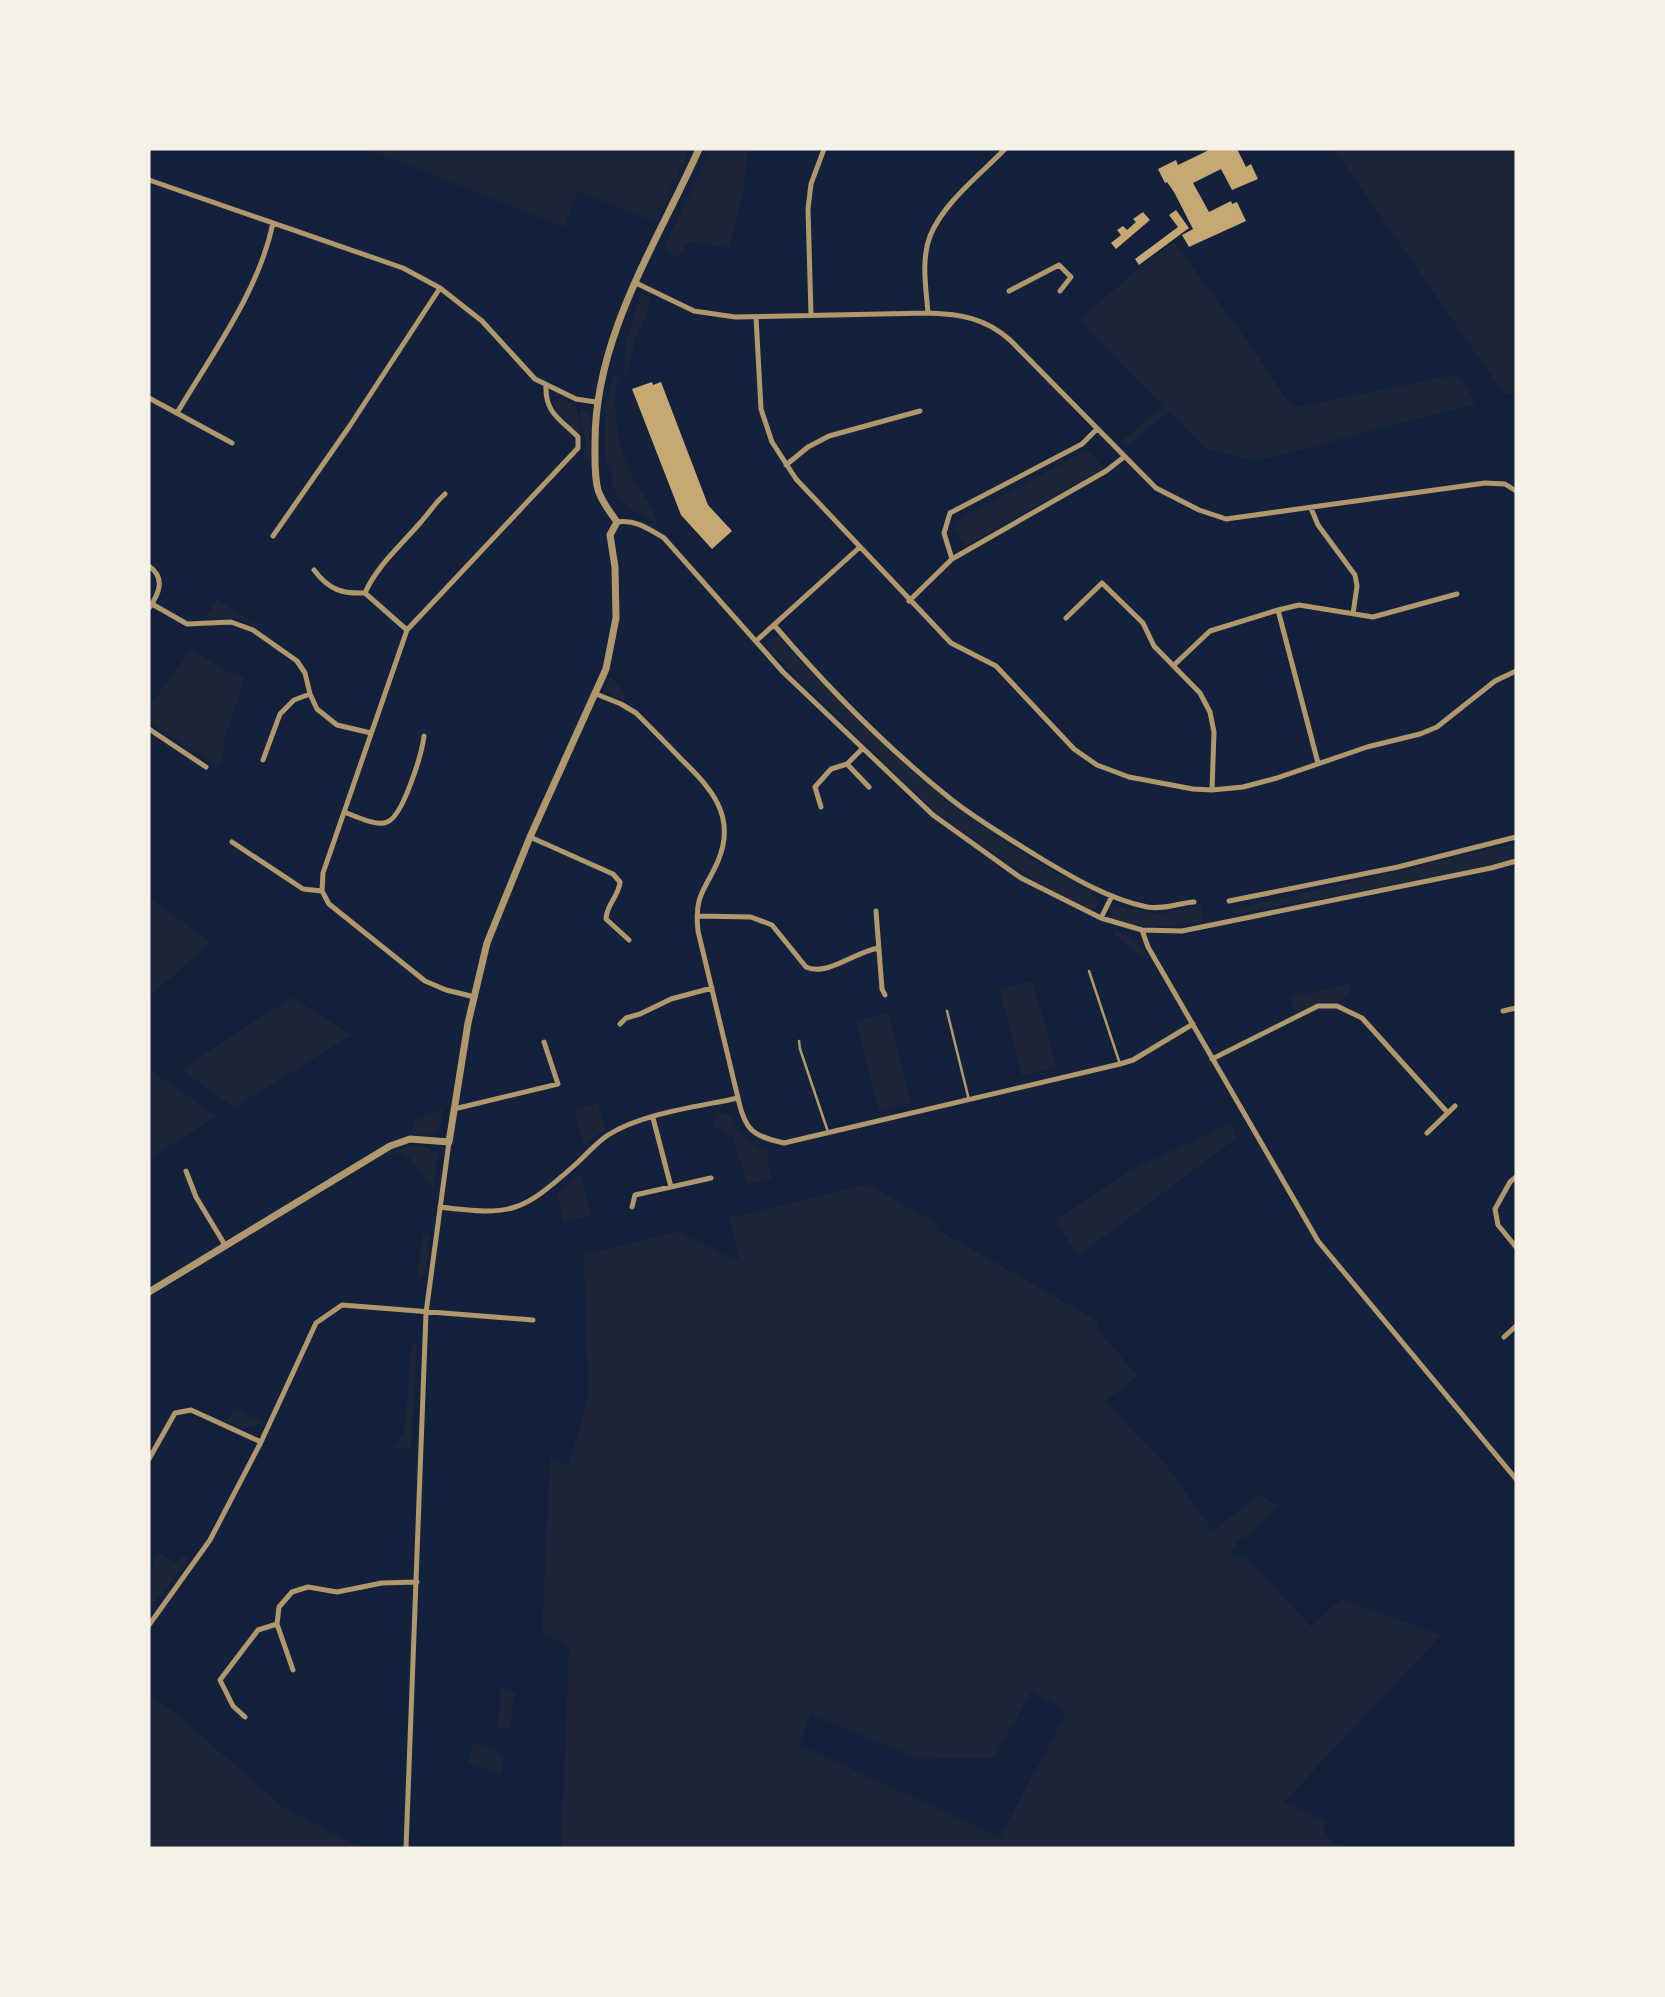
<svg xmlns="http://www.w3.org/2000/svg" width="1665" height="1997" font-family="'Zilla Slab',serif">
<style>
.green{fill:#1d2539;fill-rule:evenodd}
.building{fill:#c6a872}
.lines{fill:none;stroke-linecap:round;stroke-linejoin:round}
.service{stroke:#b1986c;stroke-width:2.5}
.minor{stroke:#b1986c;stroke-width:5}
.tertiary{stroke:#b1986c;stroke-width:7}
</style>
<rect width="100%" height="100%" fill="#14213d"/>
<path class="green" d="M368,149H689L656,222L578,191L564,227Z
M711,149H748L744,186L730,248L688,242L678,258L663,250Z
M1334,149H1516V393L1504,394Z
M1174,242L1254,350L1292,408L1458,374L1476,404L1255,461L1204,448L1170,411L1126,447L1121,442L1163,406L1079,320L1138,269Z
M641,294L650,297L649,308L635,340L627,375H624L626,341Z
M613,375L622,378L617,380C613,408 616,442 628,467C637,488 653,504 658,525C634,511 607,500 612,468L605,462V411Z
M559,398L576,406L583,439L555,410L554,401Z
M581,408L589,413L591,419L589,459L584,458L586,441L579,417Z
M1087,450L1104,468L965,546L954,530L958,520Z
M217,599L262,628L239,618L206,617Z
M774,636L779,637L802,663L858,718L956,808L1032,860L1089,891L1100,904L1093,909L1053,890L1007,862L940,816L772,653L766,641Z
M191,649L230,673L245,678L222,746L225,749L219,767L149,721V707Z
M610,677L627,695L622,700L611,695L606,686Z
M1516,843V859L1467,871L1231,915V910Z
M149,898L211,942L149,997Z
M1114,906L1158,914L1201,906L1203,922C1182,925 1122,932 1110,913Z
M1114,928L1137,941L1149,959L1146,961L1114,934Z
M1033,981L1056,1067L1022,1076L999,989Z
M1349,984L1351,990L1341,1001H1326L1295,1012L1289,997Z
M292,997L351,1035L234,1108L181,1069Z
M888,1013L911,1102L879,1111L856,1021Z
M149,1069L217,1116L149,1159Z
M598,1103L605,1129L584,1145L574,1109Z
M443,1108L439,1131L432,1135H416L412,1128L416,1120Z
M718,1112L732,1116C738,1135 751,1146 769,1152L768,1160L772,1179L747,1184L732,1136L715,1127L714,1122Z
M1230,1123L1237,1138L1078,1256L1055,1220L1128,1172Z
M420,1146L429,1148L438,1153L434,1189L408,1156L400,1152L384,1158L383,1156L405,1147Z
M580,1173L591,1215L563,1222L557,1194Z
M867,1184L938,1224L933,1227L1099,1322L1096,1328L1138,1376L1105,1401L1166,1465L1213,1531L1260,1494L1278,1506L1247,1536L1239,1539L1232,1551L1234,1556L1246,1557L1311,1627L1341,1599L1441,1635L1284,1802L1327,1822L1323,1830L1333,1842L1344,1848H561L569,1647L542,1634L550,1458L569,1466L588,1395L584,1254L678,1232L741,1263L729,1218ZM1031,1692L1065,1709L1066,1713L1000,1837L799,1745L811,1714L914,1757L994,1758Z
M422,1234H430L425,1274L417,1281Z
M412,1340L417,1346L411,1449L392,1448L404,1434Z
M234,1408L265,1423L242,1429L227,1421Z
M158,1552L176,1563L183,1556L187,1557L188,1561L149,1609V1573Z
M501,1687L516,1694L511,1705L513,1707L510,1729H498Z
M149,1694L180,1717L284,1808L352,1843L368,1848H149Z
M474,1742L503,1755L502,1774L468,1763Z"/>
<path class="building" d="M1211,149H1237L1246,167L1251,164L1258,179L1232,190L1221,169L1193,183L1209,212L1231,201L1232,204L1237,202L1246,221L1189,247L1182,235L1193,229L1174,192L1167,182L1165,183L1158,169L1176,160L1178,165Z
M1176,210L1189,228L1139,265L1135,259L1178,227L1169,215Z
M1143,212L1150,220L1116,249L1111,243L1121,235L1117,230L1123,226L1127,230L1136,222L1133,219Z
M652,382L653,385L661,382L708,505L732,531L712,549L681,515L632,389Z"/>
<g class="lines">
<path class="service" d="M1089,971L1120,1064
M947,1011L969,1100
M799,1041L800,1049L828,1132"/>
<path class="minor" d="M149,180L403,268L440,288L482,321L535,379L576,399L596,402
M636,283L694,311L735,317L928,313C961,314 985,318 1010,340L1156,488L1199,510L1226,519L1485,483L1505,484L1516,491
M1009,291L1059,265L1071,277L1060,291
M928,313C926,288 921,260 930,236C944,202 980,175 1005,149
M811,315L808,209L811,184L824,149
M756,317L761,409L772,442L796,479L951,643L996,666L1074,749L1097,765L1129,777L1193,789L1212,790L1243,787L1277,778L1367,747L1420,734L1437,727L1495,681L1516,671
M149,398L232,443
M177,413C212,354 259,291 273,223
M786,465L808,447L829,436L920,411
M1311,508L1318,525L1355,575L1357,586L1353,614
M617,522C635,519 649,529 664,538L783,672L933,815L1021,878L1101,918L1142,930L1182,931L1491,868L1516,861
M273,536L349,427L440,288
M952,559L944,533L950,513L1082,444L1097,429
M149,566C166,578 159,594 149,608
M314,570C329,590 342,594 365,593L407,630
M365,593C376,567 401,545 420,523C429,513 435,503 445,494
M909,601L952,559L1106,471L1124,457
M152,604L187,624L231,622L253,630L297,661L305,673L310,694L317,709L337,725L371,733
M1278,610L1318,763
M1066,618L1102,583L1143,623L1154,646L1200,693L1210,712L1214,732L1212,790
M774,625C828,688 888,749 952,800C979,821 1008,838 1037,856C1070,876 1108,899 1147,907C1165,910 1178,903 1194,902
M756,641L860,547
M1174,665L1210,631L1278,610L1299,605L1373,617L1457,594
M596,694L621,704L636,713C651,728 666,743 681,759C711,788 737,816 718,861C705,891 694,894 698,931L738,1098
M149,729L206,767
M263,760L280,714L294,700L310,694
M847,764L869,787
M821,807L815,787L831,769L847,764L862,749
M344,812C355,816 377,827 387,822C403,817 422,753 424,736
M530,837L613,874L620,882C619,896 606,905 606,919L629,940
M232,842L303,889L322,891L329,904L425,981L446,990L475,997
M322,891L323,873L407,630L578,448V437C560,419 545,413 546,386
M1229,901L1398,867L1516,837
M876,911L882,989L885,995
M697,916L751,917L772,925L806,967C827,977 856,951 879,948
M1101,918L1112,896
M1142,930L1148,947L1318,1241L1516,1479
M1503,1011L1516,1008
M620,1024L626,1018L640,1014L671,999L712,988
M1212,1059L1318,1006H1337L1362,1018L1448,1113
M454,1109L558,1084L544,1042
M653,1118L671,1187
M1427,1133L1455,1106
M186,1171L196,1197L225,1245
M1516,1177L1510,1182L1495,1209L1498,1225L1516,1247
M440,1207C512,1216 521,1213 576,1164C586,1155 596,1143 608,1135C643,1113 697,1107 738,1098C745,1131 753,1136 784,1143L1120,1064L1133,1060L1193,1024
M632,1207L635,1195L711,1178
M1504,1337L1516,1326
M149,1459L175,1413L191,1410L261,1442
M277,1624L293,1670
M149,1625L210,1540L261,1442L316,1323L342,1305L533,1320
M245,1717L233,1706L220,1680L258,1630L277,1624L279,1607L292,1592L308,1587L337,1592L382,1583L417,1582
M406,1848L426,1313L449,1142"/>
<path class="tertiary" d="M149,1292L390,1146L410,1139L449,1142L468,1023L487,943L530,837L606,669L616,618L615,567L610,535L617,522C610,512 602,502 598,490C594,475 595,458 595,442C595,336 657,243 699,149"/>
</g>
<rect width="1665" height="1997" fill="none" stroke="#f6f1e7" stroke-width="301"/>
</svg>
